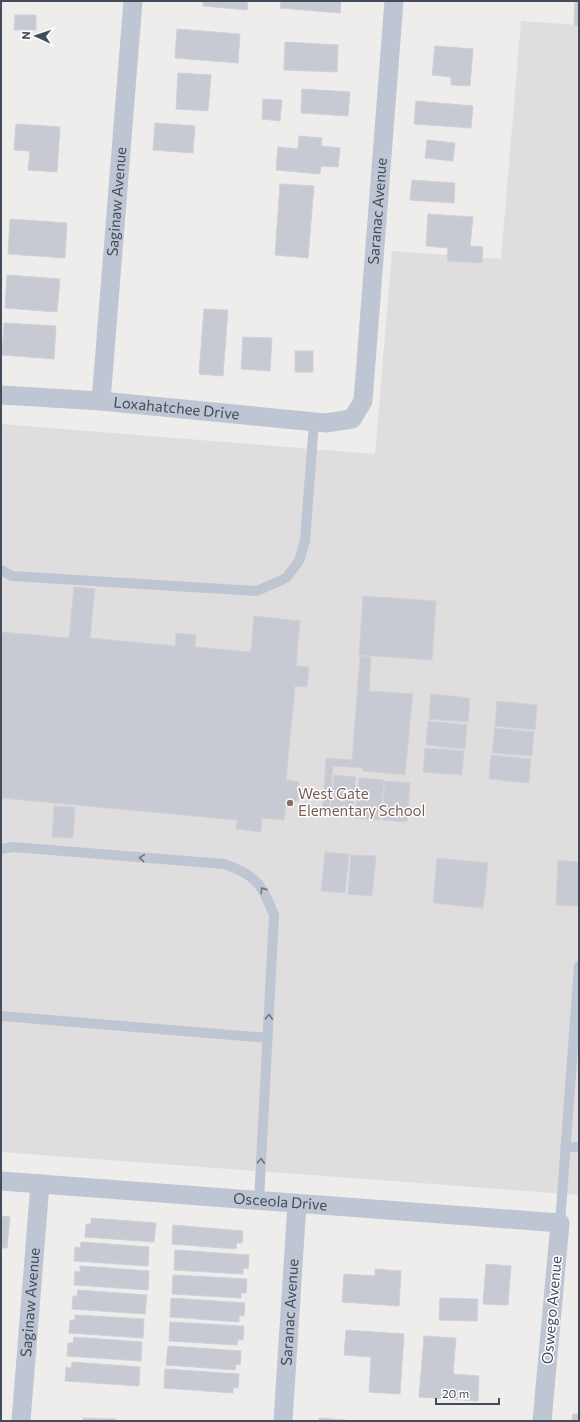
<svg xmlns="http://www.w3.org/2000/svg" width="580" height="1422" font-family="Commissioner,sans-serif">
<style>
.education{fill:#e0ddde}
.building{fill:#c7cad2;stroke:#cfd1d8}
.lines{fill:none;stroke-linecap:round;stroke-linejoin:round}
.lane{stroke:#bec6d3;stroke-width:10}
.street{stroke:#bec6d3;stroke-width:19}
.oneway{stroke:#6e7784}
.education-dot{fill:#8d6e63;stroke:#fff;stroke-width:1.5}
.labels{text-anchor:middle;stroke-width:3;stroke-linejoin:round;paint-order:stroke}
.street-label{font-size:15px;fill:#434c5a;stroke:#fff}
.education-label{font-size:15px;fill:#785e54;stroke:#fff;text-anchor:start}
</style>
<rect width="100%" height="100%" fill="#efecec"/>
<path class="education" d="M521,21L579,25V1195L1,1152V424L375,454L392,251L501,259Z"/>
<path class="building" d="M203,1H248L247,10L203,6Z
M281,1H341L340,13L280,8Z
M575,1H579V26L574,25Z
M15,15H36V30H14Z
M177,29L240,34L238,63L175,58Z
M285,42L338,45L337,72L284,70Z
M435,46L473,49L470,86L451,85V77L432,75Z
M178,73L211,75L208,111L176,109Z
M302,89L350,92L348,116L301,113Z
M263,99L282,100L280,121L262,119Z
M416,101L473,106L471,128L414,124Z
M155,123L195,126L193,153L153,150Z
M16,124L60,127L57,172L28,170L30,151L14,150Z
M299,136L322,138L321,146L340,148L338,167L321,166L320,174L276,170L278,147L298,149Z
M427,140L455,143L453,161L425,158Z
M412,180L455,183L454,203L410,200Z
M280,184L314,186L308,258L275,255Z
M428,214L473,217L470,246L483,247L482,263L447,261L448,248L426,246Z
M10,219L67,223L65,258L8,254Z
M7,275L60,279L57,312L5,308Z
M204,309L228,310L223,376L199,374Z
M4,323L56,326L54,359L2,355Z
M243,337L272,338L270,371L241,369Z
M295,351H313V372H295Z
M74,587L95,589L90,638L175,646L176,633L196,635L195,647L251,652L254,616L300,621L296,666L309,667L307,687L295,686L286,780L299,782L298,801L286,800L284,820L262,818L261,832L236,829L237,820L1,798V632L69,638Z
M363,596L436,601L432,660L359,655Z
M360,656L371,657L369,691L413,694L405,775L363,771V768L333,766L329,814H322L326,758L352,760Z
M431,694L470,698L468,722L429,719Z
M497,701L537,705L535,730L495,726Z
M428,721L467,725L465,749L426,745Z
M495,728L534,732L532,756L492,753Z
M425,748L464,751L462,775L423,772Z
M491,755L531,759L529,783L489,779Z
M334,775L356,777L352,816L330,814Z
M359,778L384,780L380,820L355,818Z
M385,781L410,783L407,822L382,820Z
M54,806L75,807L73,838L52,837Z
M325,852L349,854L345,893L321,891Z
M351,855L376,856L372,896L348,894Z
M437,858L488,863L483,908L433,903Z
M558,860L579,862V906L556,905Z
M1,1216L10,1217L7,1248H1Z
M91,1218L156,1223L154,1242L85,1237L86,1224H91Z
M173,1225L243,1231L242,1243H237L236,1249L172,1244Z
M81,1242L149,1247L148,1266L74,1261L75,1247L80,1248Z
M175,1250L249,1255L248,1269L243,1268V1274L174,1270Z
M486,1264L511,1266L508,1305L483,1304Z
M80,1266L149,1271L148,1290L74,1285L75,1271L80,1272Z
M375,1269L401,1271L399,1306L342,1302L344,1274L375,1276Z
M173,1275L247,1279L246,1293H241V1298L172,1294Z
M78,1290L147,1295L145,1314L72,1309L73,1296H77Z
M171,1298L245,1303L244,1316H239V1322L170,1317Z
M440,1298L478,1299L477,1321L439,1320Z
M75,1315L144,1319L143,1338L69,1333L70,1320H75Z
M170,1322L244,1326L243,1340H238L237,1345L169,1341Z
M346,1330L404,1334L400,1394L369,1392L371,1357L344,1355Z
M424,1336L456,1338L453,1374L479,1376L478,1401L419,1397Z
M74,1337L142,1342L141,1361L67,1356L68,1343H73Z
M168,1346L241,1351L240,1365L236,1364L235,1370L166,1365Z
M72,1362L140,1367L139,1386L65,1381L66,1367L71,1368Z
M165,1369L239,1374L238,1388L233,1387V1393L164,1388Z
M573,1414H579V1421H572Z
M83,1418L116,1419L115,1421H83Z
M319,1418L346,1420V1421H319Z"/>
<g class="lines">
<path class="lane" d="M1,570L12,576L257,591L286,578L299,561L305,541L314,422
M1,849L13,847L224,864C256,875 262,884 274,915L259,1200
M1,1016L268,1038
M565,1147H579
M560,1223L579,966"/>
<g class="street">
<path id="s1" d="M1,395L101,401L326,423L352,419L363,401L394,1"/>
<path id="s2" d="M101,401L133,1"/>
<path id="s3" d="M1,1181L560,1223L542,1421"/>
<path id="s4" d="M21,1421L40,1184"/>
<path id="s5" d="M283,1421L297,1204"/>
</g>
</g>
<defs><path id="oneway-chevron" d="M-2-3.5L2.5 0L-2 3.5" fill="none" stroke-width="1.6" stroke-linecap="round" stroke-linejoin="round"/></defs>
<g class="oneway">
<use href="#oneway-chevron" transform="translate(142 858) rotate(-175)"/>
<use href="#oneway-chevron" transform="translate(263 890) rotate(-125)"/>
<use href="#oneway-chevron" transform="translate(269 1017) rotate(-87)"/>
<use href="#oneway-chevron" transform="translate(261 1161) rotate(-87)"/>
</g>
<circle class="education-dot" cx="290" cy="803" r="4"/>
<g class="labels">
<g class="street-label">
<text dy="5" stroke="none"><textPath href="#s2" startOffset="200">Saginaw Avenue</textPath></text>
<text dy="5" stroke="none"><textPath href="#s1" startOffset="564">Saranac Avenue</textPath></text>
<text dy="5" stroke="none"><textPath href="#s1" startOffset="176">Loxahatchee Drive</textPath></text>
<text dy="5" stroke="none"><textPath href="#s3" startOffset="280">Osceola Drive</textPath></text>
<text dy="5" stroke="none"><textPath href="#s4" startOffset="119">Saginaw Avenue</textPath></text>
<text transform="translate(552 1310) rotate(-85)" y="5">Oswego Avenue</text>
<text dy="5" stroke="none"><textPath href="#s5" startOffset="109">Saranac Avenue</textPath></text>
</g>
<g class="education-label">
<text x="298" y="799">West Gate<tspan x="298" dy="17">Elementary School</tspan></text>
</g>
</g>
<rect width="580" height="1422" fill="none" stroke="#434c5a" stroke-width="4"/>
<g transform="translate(36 36) rotate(273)" stroke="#ffffff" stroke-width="3" paint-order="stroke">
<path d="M0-3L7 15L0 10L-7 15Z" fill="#434c5a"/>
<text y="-6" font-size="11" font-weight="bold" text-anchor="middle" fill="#434c5a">N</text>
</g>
<path d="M436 1398v6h63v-6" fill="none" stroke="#434c5a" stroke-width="2"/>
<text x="442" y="1398" font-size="12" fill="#434c5a" stroke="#ffffff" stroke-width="3" paint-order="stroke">20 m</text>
</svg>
